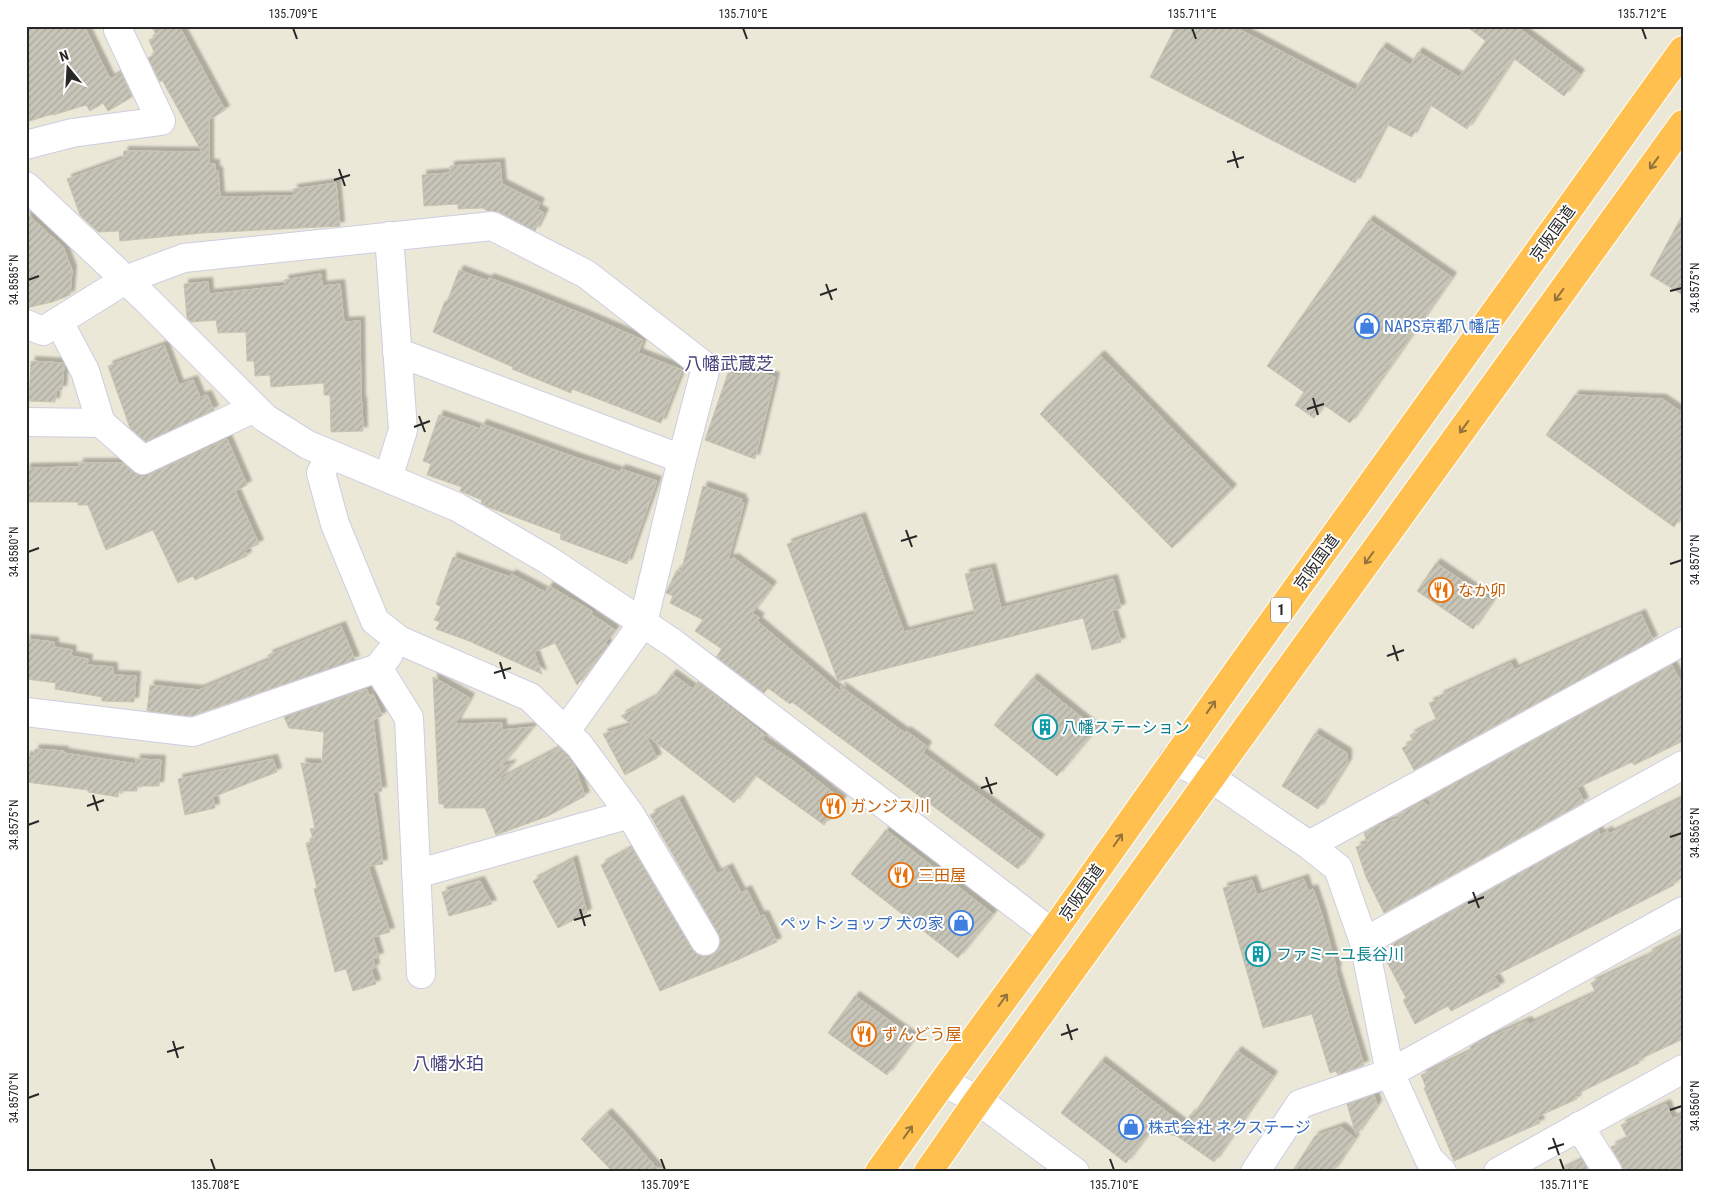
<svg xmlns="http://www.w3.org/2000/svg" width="1709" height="1198" font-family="'Roboto Condensed','Noto Sans JP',sans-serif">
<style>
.building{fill:url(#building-hatch);stroke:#c7c4b1;filter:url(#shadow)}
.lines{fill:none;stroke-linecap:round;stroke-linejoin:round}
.street-casing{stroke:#cdcde3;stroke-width:30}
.highway-casing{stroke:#fff;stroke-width:30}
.street{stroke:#fff;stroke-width:28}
.highway{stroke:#ffc050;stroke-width:28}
.oneway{stroke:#94743c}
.ticks{fill:none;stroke:#282828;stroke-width:2}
.labels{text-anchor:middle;stroke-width:4;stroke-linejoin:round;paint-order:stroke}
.shield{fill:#fff;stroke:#686868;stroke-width:1}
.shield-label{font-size:15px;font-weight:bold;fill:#282828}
.street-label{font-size:16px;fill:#282828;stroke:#fff}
.shop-label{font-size:16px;fill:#366cbe;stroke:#fff;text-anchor:start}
.food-label{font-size:16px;fill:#c56008;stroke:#fff;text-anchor:start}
.culture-label{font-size:16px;fill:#0d838f;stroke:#fff;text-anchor:start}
.neighbourhood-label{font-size:18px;fill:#46447c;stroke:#fff}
.neatline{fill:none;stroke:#282828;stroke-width:2}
.ticks-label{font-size:12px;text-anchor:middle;fill:#282828}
</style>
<defs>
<pattern id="building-hatch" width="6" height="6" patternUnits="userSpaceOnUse" patternTransform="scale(1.25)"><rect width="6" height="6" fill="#c7c4b8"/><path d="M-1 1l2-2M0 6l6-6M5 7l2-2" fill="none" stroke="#aba89e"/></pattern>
<filter id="shadow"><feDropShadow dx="4.5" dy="-4.5" stdDeviation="1" flood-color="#0004"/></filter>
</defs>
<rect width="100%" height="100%" fill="#ece8d7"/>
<path class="building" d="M26,26H84L110,79L121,73L132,97L108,111L103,103L90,111L86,105L53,115V114L26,122Z
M151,26H179L225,110L209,120V164H215V171H218L220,197L294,196L293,189L336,183L340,226L203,233L120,241L119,231L98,232L80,215L67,179L123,159L124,151L202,152L162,80L160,82L148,58L155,54L149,40L157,36Z
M1176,26H1233L1355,90L1382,47L1410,65L1418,52L1459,77L1486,41L1466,26H1516L1580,74L1564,96L1513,58L1467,129L1429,104L1412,137L1386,124L1355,183L1150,77Z
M500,163L502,184L540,203L537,209L544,213L535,231L499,212L488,211L483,208L458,209V204L424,206L422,175L450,173V166Z
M26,213L63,247L72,270L70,295L52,302L26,308Z
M1683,214V295L1650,275Z
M1369,220L1452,277L1350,423L1324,405L1314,418L1295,405L1304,392L1267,366Z
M459,270L488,281L489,278L525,291L585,315L643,340L638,353L682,370L661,423L572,389L571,393L512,369L513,367L433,332L445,301L447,302Z
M321,274L322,286L340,284L344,322L360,321L361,402H362L363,431L331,432L330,395H324V383L271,387L270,375L255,376L254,361H247L246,332L218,333L216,320L191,322L187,318L184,284L208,282L209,294L285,286L284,280Z
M164,345L179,385L193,380L200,397L207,395L214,410L146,442L130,428L108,366Z
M1100,355L1232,489L1172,548L1040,414Z
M31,361L63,363L64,365L62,390H56L55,402L29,401Z
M742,369L775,377L755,459L705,440L728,373L740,376Z
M1575,395L1662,399L1683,413V513L1674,527L1546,435Z
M439,415L480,429L482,424L577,458L620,472L621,469L657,481L627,564L560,539L561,534L488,507L481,503L482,500L460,491L462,487L427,475L431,464L423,461Z
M227,439L247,485L235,491L259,544L245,550L247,556L195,580L193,576L178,583L153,530L106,550L88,505H78V502H26V468L79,467V463H123L133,472L141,475L150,474Z
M703,486L742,499L741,502L744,503L728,560L734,558L772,586L752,613L760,618L757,621L843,694L840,686L905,733L906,731L927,746L923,753L1040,839L1018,869L792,702L790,704L768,688L764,693L716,657L722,649L695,631L703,620L670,603L673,596L666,593L667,590L677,570L681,572Z
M861,517L904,632L975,614L965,574L991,568L1001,608L1113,579L1121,608L1112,611L1121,642L1092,650L1083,618L838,681L787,544Z
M453,557L510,577L511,574L545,592L549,586L593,612L591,614L615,630L605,643L608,645L577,685L555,643L534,652L542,674L469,641L436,629L440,622L434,620L441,607L436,604Z
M1436,563L1492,601L1473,629L1417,591Z
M1641,614L1653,640L1414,770L1402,748L1414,742L1410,735L1437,721L1429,703L1440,699L1439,696L1511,663L1514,670Z
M341,626L355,660L191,716L147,711L150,685L199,690L270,660L268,655Z
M26,639L54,642V647L72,650L71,656L88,659L87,665L113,667V675L136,676L134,702L102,701V697L55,689L56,683L26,679Z
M1672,665L1683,686V741L1634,765L1632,762L1577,788L1584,802L1384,913L1366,877L1356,847L1367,843L1364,833L1377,826L1399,818L1397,815L1423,802L1433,808L1428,798Z
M672,674L693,689L698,682L765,735L762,740L793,761L842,800L824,825L755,775L734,803L645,734L657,758L625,775L603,734L632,725L621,716L654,698Z
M433,677L470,698L455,724L502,723V730L533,727L500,767L512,764L497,781L560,748L574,765L585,796L548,816L496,835L485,808H444V804H439Z
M1033,678L1096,729L1057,776L994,725Z
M367,689L369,696L373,694L382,716L373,720L382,791L373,792L383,864L368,866L390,932L373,937L379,957L373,959L375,968L371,969L376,984L353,991L346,969L335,972L314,889L317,888L306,843L314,841L310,829L315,828L301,763L322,764L324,732L289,728L284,717Z
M1315,733L1347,753V763L1318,809L1282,786Z
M35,749L64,751V753L136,764V759L161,760L159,786H137V791H119L118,797L88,792V790L26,782V756L33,757Z
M273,759L277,772L213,797L215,808L185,815L178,779Z
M1683,798V877L1673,883L1674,885L1494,976L1500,986L1451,1011L1448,1006L1415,1024L1403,1000L1406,998L1386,960L1396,955L1391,945L1598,830L1600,835L1608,831L1609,834Z
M679,800L717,874L728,868L741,893L747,890L760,916L764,915L777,942L737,960L660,991L601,865L632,848L692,949L697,954L705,957L713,954L718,949L721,941L718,933L650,815Z
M886,830L993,914L958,958L851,874Z
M573,860L587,913L558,928L533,881Z
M1304,879L1308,891L1313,889L1321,912L1337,970H1335L1364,1065L1338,1075L1336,1071L1330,1073L1312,1014L1263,1028L1223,888L1252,880L1257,895Z
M480,881L492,904L449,916L442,892Z
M1683,936V1039L1638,1060L1639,1063L1575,1095L1577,1099L1537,1117L1540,1123L1454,1161L1424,1088L1426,1087L1421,1075L1472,1051L1470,1047L1475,1044L1527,1021L1530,1024L1592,995L1591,993L1595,991L1591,983L1649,956L1648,954Z
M855,996L914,1038L887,1075L828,1033Z
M1237,1051L1273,1076L1214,1162L1177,1136L1151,1130L1126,1163L1061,1113L1101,1061L1184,1125L1191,1114L1193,1115Z
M1374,1095L1377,1105L1356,1135L1347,1104Z
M1666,1104L1672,1119L1683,1114V1172H1624L1621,1164L1611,1147L1628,1139L1621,1125Z
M607,1113L627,1134L660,1172H613L581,1139Z
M1341,1127L1355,1138L1332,1172H1292L1315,1136Z
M1582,1160L1589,1172H1558Z"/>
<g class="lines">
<defs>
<path id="street" d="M26,145L72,133L161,121L118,30
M26,186L147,300L265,418L308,445L457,507L548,560L673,643L1052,933
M59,322L85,371L101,423L143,460L255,408
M26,324L43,331L125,280L184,258L492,226L586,274L706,367L682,459L643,623L565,732
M397,352L682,459
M26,422L101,423
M330,454L321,473L335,524L375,621L399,640L530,697L579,745L630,814L705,941
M388,478L403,430L389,236
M389,654L378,668L409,718L421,974
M26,712L193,732L378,668
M1173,760L1211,778L1309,845L1338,868L1364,942L1390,1073L1429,1159L1442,1172
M1309,845L1683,641
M416,874L630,814
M1364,942L1683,765
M943,1082L978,1100L1075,1172
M1579,1126L1608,1172
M1255,1172L1300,1104L1390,1073L1683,911
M1498,1172L1683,1069"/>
<path id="highway" d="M879,1172L943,1082L1052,933L1241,666L1683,50
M928,1172L978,1100L1683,124"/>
</defs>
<use href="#street" class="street-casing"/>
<use href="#highway" class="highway-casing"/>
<use href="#street" class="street"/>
<use href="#highway" class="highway"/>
</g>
<defs><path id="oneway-shaft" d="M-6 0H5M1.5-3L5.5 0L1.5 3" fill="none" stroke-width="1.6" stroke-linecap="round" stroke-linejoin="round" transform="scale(1.25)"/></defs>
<g class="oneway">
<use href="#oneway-shaft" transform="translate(1654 163) rotate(126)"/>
<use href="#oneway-shaft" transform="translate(1559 295) rotate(126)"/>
<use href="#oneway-shaft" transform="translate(1464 427) rotate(126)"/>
<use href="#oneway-shaft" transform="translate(1369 558) rotate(126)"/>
<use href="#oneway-shaft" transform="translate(1211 707) rotate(-55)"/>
<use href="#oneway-shaft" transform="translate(1118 840) rotate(-55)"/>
<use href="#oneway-shaft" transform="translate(1003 1000) rotate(-54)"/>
<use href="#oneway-shaft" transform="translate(908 1132) rotate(-55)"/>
</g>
<path class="ticks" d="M293,28L297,39M743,28L747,39M1192,28L1196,39M1642,28L1646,39M1233,151L1238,168M1227,162L1244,157M339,169L345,186M334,180L350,175M28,280L39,276M826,284L832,300M1670,291L1682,288M820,295L837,289M1313,398L1318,415M1307,409L1324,404M419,416L425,432M414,427L430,421M906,530L912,547M901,541L917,536M28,552L39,548M1670,564L1682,560M1393,645L1398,661M1387,656L1404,650M500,662L505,679M494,673L511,668M986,777L992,794M981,788L997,783M93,795L98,811M87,806L104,800M28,825L39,821M1670,837L1682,833M1473,892L1479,908M1468,903L1484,897M580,909L585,926M574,920L591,915M1067,1024L1072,1040M1061,1035L1078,1029M173,1041L178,1058M167,1052L184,1047M28,1098L39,1094M1670,1110L1682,1106M1553,1138L1559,1155M1548,1149L1564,1144M211,1159L215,1170M661,1159L665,1170M1110,1159L1114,1170M1560,1159L1564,1170"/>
<defs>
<symbol id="shop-ring" viewBox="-11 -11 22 22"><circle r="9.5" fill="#fff" stroke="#3f7fe0" stroke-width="1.5"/><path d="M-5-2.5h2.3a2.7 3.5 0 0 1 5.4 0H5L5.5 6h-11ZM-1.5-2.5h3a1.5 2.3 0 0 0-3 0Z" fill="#3f7fe0"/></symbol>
<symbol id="restaurant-ring" viewBox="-11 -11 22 22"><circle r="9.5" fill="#fff" stroke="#e8710a" stroke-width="1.5"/><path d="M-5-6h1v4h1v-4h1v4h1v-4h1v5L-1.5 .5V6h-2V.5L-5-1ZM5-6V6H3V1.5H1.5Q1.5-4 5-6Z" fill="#e8710a"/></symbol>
<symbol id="building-ring" viewBox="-11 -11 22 22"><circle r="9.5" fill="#fff" stroke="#0f9aa8" stroke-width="1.5"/><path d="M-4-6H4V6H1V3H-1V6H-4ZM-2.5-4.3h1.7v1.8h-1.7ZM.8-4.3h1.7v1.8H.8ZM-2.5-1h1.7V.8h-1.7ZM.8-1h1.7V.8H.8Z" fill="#0f9aa8"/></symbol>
</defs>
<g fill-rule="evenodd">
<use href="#shop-ring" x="1353" y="312" width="28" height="28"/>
<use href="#restaurant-ring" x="1427" y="576" width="28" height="28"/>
<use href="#building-ring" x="1031" y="713" width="28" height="28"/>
<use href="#restaurant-ring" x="819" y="792" width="28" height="28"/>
<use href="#restaurant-ring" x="887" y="861" width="28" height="28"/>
<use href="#shop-ring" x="947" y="909" width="28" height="28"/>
<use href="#building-ring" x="1244" y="940" width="28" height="28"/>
<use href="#restaurant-ring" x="850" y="1020" width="28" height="28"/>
<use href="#shop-ring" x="1117" y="1113" width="28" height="28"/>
</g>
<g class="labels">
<rect class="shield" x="1271" y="597.5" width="20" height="25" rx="4"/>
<g class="shield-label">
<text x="1281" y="615">1</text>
</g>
<g class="street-label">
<text transform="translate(1552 233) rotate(-54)" y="6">京阪国道</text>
<text transform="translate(1316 562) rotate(-54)" y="6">京阪国道</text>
<text transform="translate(1081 892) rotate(-55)" y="6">京阪国道</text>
</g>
<g class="shop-label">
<text x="1384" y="332">NAPS京都八幡店</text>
<text x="944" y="929" text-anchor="end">ペットショップ 犬の家</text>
<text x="1148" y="1133">株式会社 ネクステージ</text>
</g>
<g class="food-label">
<text x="1458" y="596">なか卯</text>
<text x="850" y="812">ガンジス川</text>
<text x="918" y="881">三田屋</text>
<text x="882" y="1040">ずんどう屋</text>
</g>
<g class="culture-label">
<text x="1062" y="733">八幡ステーション</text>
<text x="1276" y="960">ファミーユ長谷川</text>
</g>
<g class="neighbourhood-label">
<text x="729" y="370">八幡武蔵芝</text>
<text x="448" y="1070">八幡水珀</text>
</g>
</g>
<rect width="1709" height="1198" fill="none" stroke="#ffffff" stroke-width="55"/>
<g transform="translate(68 68) rotate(342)" stroke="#ffffff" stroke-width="4" paint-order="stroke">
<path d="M0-4L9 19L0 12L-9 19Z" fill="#282828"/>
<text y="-8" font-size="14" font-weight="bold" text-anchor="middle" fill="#282828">N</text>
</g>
<rect x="28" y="28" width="1654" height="1142" class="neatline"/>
<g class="ticks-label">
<text x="293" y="18">135.709°E</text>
<text x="743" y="18">135.710°E</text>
<text x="1192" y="18">135.711°E</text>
<text x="1642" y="18">135.712°E</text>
<text transform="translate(14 280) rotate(-90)" y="4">34.8585°N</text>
<text transform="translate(1695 288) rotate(-90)" y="4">34.8575°N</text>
<text transform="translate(14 552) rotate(-90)" y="4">34.8580°N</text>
<text transform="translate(1695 560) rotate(-90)" y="4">34.8570°N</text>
<text transform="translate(14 825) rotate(-90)" y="4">34.8575°N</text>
<text transform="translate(1695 833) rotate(-90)" y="4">34.8565°N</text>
<text transform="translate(14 1098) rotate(-90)" y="4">34.8570°N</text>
<text transform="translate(1695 1106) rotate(-90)" y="4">34.8560°N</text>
<text x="215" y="1189">135.708°E</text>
<text x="665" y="1189">135.709°E</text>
<text x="1114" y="1189">135.710°E</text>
<text x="1564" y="1189">135.711°E</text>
</g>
</svg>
